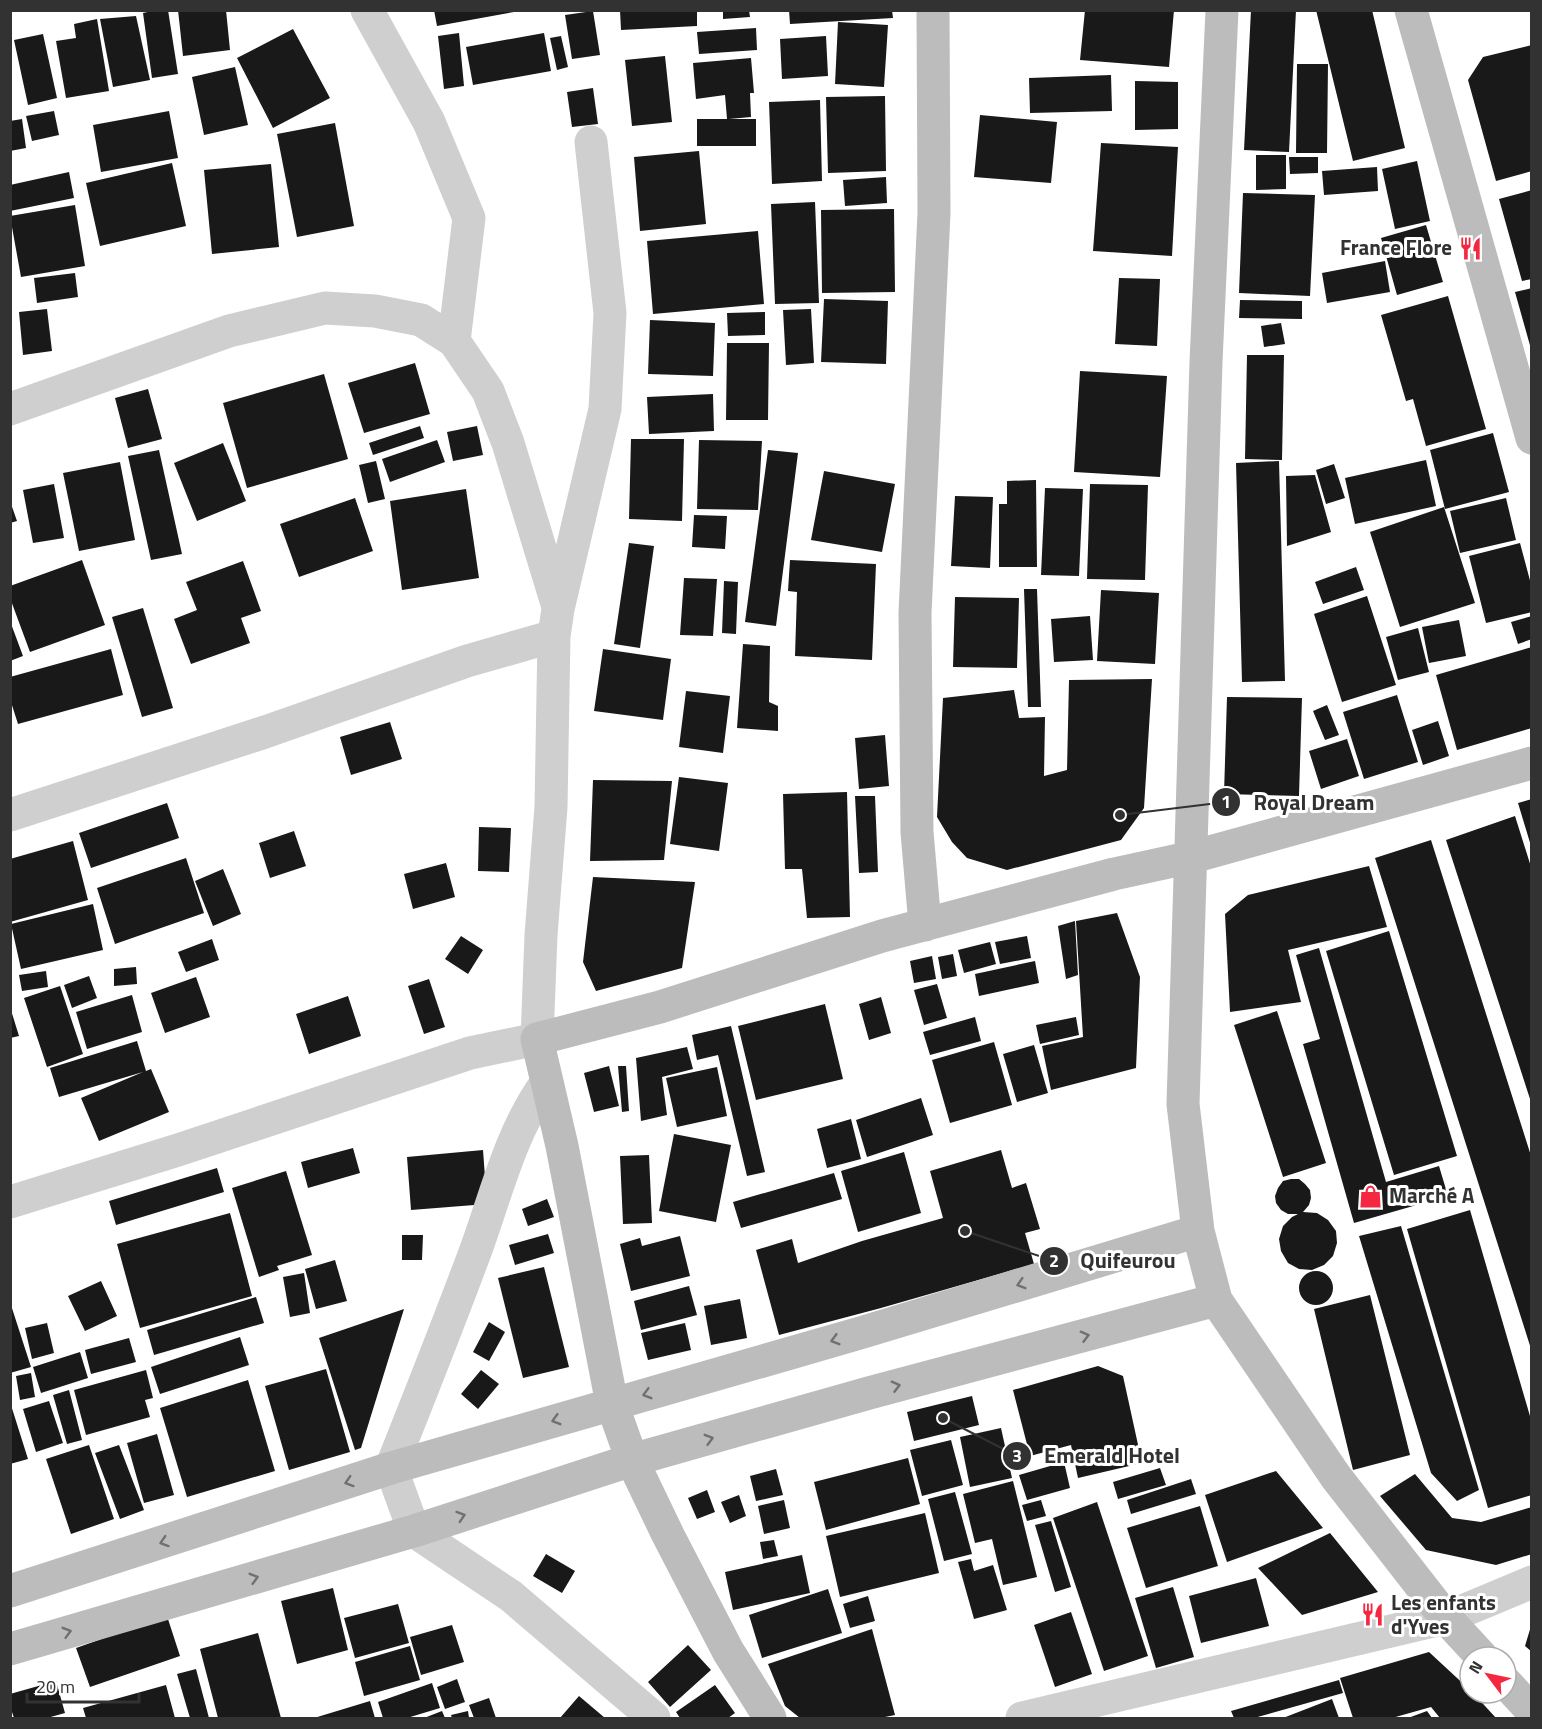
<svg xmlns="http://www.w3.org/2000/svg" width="1542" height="1729" font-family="'Titillium Web',sans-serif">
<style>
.building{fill:#191919}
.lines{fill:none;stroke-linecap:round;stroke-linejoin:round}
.street{stroke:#cfcfcf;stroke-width:33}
.secondary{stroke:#bcbcbc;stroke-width:33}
.oneway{stroke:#707070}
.labels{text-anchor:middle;stroke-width:6;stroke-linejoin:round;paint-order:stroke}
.poi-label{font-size:21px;font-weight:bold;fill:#323232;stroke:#fff;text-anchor:start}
.leader{fill:none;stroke:#323232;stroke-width:2}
.callout-dot{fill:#323232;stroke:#fff;stroke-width:2}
.mark-label{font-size:18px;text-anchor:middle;font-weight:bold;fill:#fff}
.callout-label{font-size:22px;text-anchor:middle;font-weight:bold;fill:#323232;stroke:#fff;stroke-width:6;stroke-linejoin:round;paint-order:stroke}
</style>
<rect width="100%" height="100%" fill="#fff"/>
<path class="building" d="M156,10H168L178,74L152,78L143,13Z
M178,10H226L230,50L183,56Z
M434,10H514V12L437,26Z
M620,10H697V26L621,30Z
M723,10H749L750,17L723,19Z
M789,10H892L893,18L790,24Z
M1085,10H1174L1169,67L1080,60Z
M1251,10H1296L1289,152L1244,150Z
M1316,10H1372L1405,148L1353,161Z
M593,11L600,55L572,59L565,15Z
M136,16L150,80L113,87L100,19Z
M97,19L109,91L66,98L56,41L76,38L74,24Z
M838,22L888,25L884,87L835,84Z
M756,28L757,50L699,54L697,32Z
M293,29L330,98L273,128L237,58Z
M459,33L464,86L444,89L438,36Z
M544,33L551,71L473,85L466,47Z
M43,34L57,98L28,105L14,40Z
M561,36L568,67L557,70L550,38Z
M826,36L828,76L782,79L780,39Z
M1532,45V171L1496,181L1468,80L1483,57Z
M665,56L672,122L632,126L625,60Z
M751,58L754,93H750L751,117L729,119H756V146H697V119H727L725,95L696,99L693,63Z
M1297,64H1328L1327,153H1296Z
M235,67L248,125L204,135L192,77Z
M1111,75L1112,111L1030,113L1029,78Z
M1135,81L1178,82V129L1135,130Z
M593,88L598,124L572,127L567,92Z
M885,96L886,171L828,173L826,97Z
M820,100L822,181L772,184L769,102Z
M54,111L59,135L32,141L26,116Z
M169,111L178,158L101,172L93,125Z
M980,115L1057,122L1051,183L974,177Z
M22,119L26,148L10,151V121Z
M335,123L354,226L297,237L277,134Z
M1101,143L1178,147L1172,256L1093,251Z
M699,151L706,224L640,231L634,157Z
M1256,155H1286V189L1256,190Z
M1289,157H1318V173L1290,174Z
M1417,161L1430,221L1395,229L1382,169Z
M172,163L186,226L100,246L86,183Z
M271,164L279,247L212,254L204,170Z
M1377,167L1378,191L1324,195L1322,171Z
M69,172L74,198L10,211V185Z
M886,177L887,203L845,206L843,180Z
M1532,190V279L1522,281L1499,199Z
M1243,193L1315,195L1310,296L1239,293Z
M815,202L819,303L775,304L771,204Z
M75,205L85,266L21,277L10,216Z
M894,209L895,292L822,293L821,210Z
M1426,225L1443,282L1397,295L1381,238Z
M758,231L764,304L653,314L647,241Z
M1385,261L1390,292L1327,303L1322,273Z
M75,273L78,297L37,303L34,278Z
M1119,278L1160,279L1157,346L1115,344Z
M1532,288V349H1531L1515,292Z
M1448,296L1486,429L1426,446L1413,399L1406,401L1381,315Z
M824,299L888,301L886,364L821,362Z
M1240,300L1302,301V319L1239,318Z
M47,309L52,351L23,355L19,312Z
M811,309L814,363L786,365L783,310Z
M765,312V335L728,336L727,313Z
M650,320L715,323L713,376L648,374Z
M1281,323L1285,344L1264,347L1261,326Z
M727,343H769L768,420H726Z
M1247,355H1284L1282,460L1245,459Z
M415,363L430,414L364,433L348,383Z
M1080,371L1167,376L1160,477L1074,472Z
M324,374L348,459L247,488L223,403Z
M148,389L162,439L128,448L115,398Z
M713,394L714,431L649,434L647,397Z
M420,426L424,438L373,455L369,443Z
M477,426L483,455L453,461L447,432Z
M1493,433L1509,492L1445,509L1430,450Z
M631,439H684L682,521L629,519Z
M437,440L445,462L390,482L382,459Z
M699,440L762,441L758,510L697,509Z
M223,443L246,501L197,521L174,463Z
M159,450L182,554L151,560L128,456Z
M768,450L798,453L776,626L745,622Z
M1426,460L1436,506L1355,524L1345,478Z
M376,461L385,499L368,503L359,465Z
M1279,461L1285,681L1242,682L1236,463Z
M120,462L135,540L79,551L63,473Z
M1334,464L1345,498L1326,504L1316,470Z
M824,471L895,484L882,552L811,540Z
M1315,475L1331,532L1287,546L1286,476Z
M1036,480L1037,567H999V504H1007V481Z
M54,484L64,538L33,543L23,490Z
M1090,484L1148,485L1145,580L1087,579Z
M1045,488L1083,489L1079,576L1041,575Z
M466,489L479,578L402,590L390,501Z
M955,496L993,497L990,568L951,566Z
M355,498L373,551L299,577L280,524Z
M1506,498L1516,540L1460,553L1450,511Z
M10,501L17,521L10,523Z
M1444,507L1475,603L1400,627L1370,532Z
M694,515L727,516L725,549L692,547Z
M629,543L654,546L640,648L614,644Z
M1520,543L1532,588V612L1486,623L1469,556Z
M82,560L105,625L30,652L10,598V586Z
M790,560L876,564L872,660L795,656L797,592L788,591Z
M243,561L261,611L241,618L250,643L191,664L174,619L197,610L186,582Z
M1356,567L1364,590L1323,604L1315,582Z
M684,578L717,579L713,636L680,635Z
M724,581L738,582L736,634L722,633Z
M1024,589H1037L1041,707H1028Z
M1101,590L1159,593L1155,664L1097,661Z
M1367,596L1396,685L1342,702L1314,614Z
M955,597L1019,598L1017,668L953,667Z
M143,608L173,708L142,717L112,617Z
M1090,616L1093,660L1054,662L1051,619Z
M1532,616V639L1518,644L1511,622Z
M1459,620L1466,656L1429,663L1422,627Z
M10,621L23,656L10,661Z
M1418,628L1429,672L1398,680L1386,637Z
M743,644L770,646L769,702L778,706V731L737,728Z
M1532,647V728L1457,750L1436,675Z
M111,649L123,695L18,724L10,699V677Z
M603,649L671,659L663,720L594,711Z
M1152,679L1144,808L1121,840L1007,870L967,858L952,842L937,817L943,698L1014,690L1019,718L1045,717L1044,776L1067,770L1069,680Z
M686,691L730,696L723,753L679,747Z
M1397,695L1418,762L1364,779L1343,712Z
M1227,697L1302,698L1299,796L1224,794Z
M1327,705L1339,735L1325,740L1313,711Z
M1438,721L1449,756L1423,765L1412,730Z
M390,722L402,759L351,775L340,737Z
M885,735L889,786L859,789L855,738Z
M1347,739L1359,776L1321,789L1309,751Z
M679,777L728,783L719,851L670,844Z
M593,780L672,781L664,860L590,861Z
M847,792L850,917L807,918L802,869H785L783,794Z
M855,796H875L878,872L859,873Z
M1532,799V846H1531L1518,803Z
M167,803L179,838L91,868L79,833Z
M1515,816L1532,870L1531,1102L1446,840Z
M479,827L511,828L509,872L478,871Z
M294,831L306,866L270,878L259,843Z
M1431,840L1532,1159V1352L1375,858Z
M73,841L88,900L10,922V859Z
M186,858L204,913L115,944L97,888Z
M446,863L455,897L413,909L404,874Z
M1369,866L1387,927L1288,950L1301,1002L1230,1012L1225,914L1248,895Z
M223,869L241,914L213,926L195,881Z
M593,877L695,882L682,968L596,991L583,962Z
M93,904L103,950L21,969L11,924Z
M1117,913L1140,977L1136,1068L1051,1090L1042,1046L1083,1037L1076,921Z
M1075,921L1078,975L1066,979L1058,926Z
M1389,931L1457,1156L1394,1175L1326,951Z
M461,936L483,950L468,974L445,959Z
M1027,936L1031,958L1000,964L995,942Z
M212,939L219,960L186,972L178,952Z
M990,942L996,964L964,973L958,950Z
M1319,948L1386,1182L1439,1166L1448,1196L1354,1223L1303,1044L1320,1039L1296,955Z
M953,954L957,976L942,979L938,957Z
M932,956L936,979L914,983L910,961Z
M1035,961L1039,983L979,996L975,974Z
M136,967L137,984L114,986V969Z
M46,971L48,987L22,991L19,975Z
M89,976L97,998L72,1008L64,985Z
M196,977L210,1017L165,1033L151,993Z
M429,979L445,1027L424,1034L408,986Z
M937,984L947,1018L924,1025L914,990Z
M60,986L83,1054L47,1067L24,998Z
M132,995L142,1032L87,1049L76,1012Z
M348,996L361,1036L309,1054L296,1014Z
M881,997L891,1033L869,1040L859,1004Z
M825,1004L843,1079L756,1100L738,1026Z
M10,1007L19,1036L10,1038Z
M1277,1011L1326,1163L1283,1177L1234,1025Z
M975,1017L981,1041L930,1055L923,1032Z
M1076,1017L1079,1035L1040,1044L1036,1025Z
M731,1026L765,1172L747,1176L718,1055L697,1060L692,1035Z
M137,1041L146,1071L151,1069L169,1112L99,1141L81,1098L143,1072L59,1097L50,1068Z
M994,1042L1012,1105L950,1123L932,1060Z
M1034,1045L1048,1093L1017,1102L1003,1054Z
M687,1047L693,1069L662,1077L667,1115L641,1121L636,1058Z
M609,1066L619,1106L594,1112L584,1073Z
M618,1066H626L629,1111L622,1112Z
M717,1067L727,1116L677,1127L666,1078Z
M921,1098L933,1135L867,1157L856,1120Z
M851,1119L861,1159L827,1168L817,1129Z
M674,1134L731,1145L716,1222L659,1211Z
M353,1148L360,1173L308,1188L301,1162Z
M483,1150L487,1204L411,1210L407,1157Z
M1001,1150L1012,1188L1026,1183L1040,1229L1025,1233L1034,1264L881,1308L779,1335L756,1250L792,1239L798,1263L862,1241L943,1218L930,1171Z
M904,1152L921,1213L858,1232L841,1171Z
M649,1155L652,1223L623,1224L620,1156Z
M217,1168L224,1192L116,1225L109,1201Z
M286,1171L312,1255L277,1266L279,1270L259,1277L232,1188Z
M834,1173L842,1199L741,1228L733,1202Z
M1291,1179H1299L1305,1184L1310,1190L1311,1198L1309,1205L1303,1212L1317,1213L1328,1220L1336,1231L1337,1243L1333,1256L1324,1265L1312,1270L1299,1269L1288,1263L1281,1251L1279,1239L1283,1226L1292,1217L1298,1214H1288L1281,1210L1276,1203L1275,1196L1278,1188L1283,1181Z
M547,1199L554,1217L528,1226L522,1209Z
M1470,1210L1532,1423V1495L1488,1508L1407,1229Z
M230,1213L252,1296L140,1328L117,1244Z
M1401,1226L1479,1490L1457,1501L1431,1473L1359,1236Z
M548,1234L554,1253L515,1265L509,1245Z
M402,1235H423L422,1260H402Z
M680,1236L690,1276L631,1291L620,1244L640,1238L642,1246Z
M335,1260L347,1301L316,1309L305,1269Z
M544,1267L569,1367L523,1378L498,1278Z
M1299 1288a17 17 0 1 1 34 0a17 17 0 1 1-34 0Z
M304,1273L310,1313L290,1317L283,1277Z
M101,1281L117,1316L85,1331L68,1296Z
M689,1286L697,1315L641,1330L634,1301Z
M1370,1295L1410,1455L1353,1470L1314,1309Z
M256,1297L264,1323L154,1355L147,1330Z
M740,1299L747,1338L711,1345L704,1306Z
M10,1302L31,1367L10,1373Z
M404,1309L361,1448L355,1450L319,1338Z
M489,1322L505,1332L489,1361L473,1352Z
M47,1323L54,1353L32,1359L25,1328Z
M685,1323L691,1350L648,1360L641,1333Z
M240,1337L249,1365L160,1394L151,1367Z
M129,1338L136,1362L91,1374L85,1350Z
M80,1352L88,1378L41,1393L33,1367Z
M1098,1366L1123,1376L1142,1463L1078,1478L1071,1445L1030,1456L1013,1390Z
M326,1369L350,1452L289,1470L265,1386Z
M146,1370L153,1398L145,1400L150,1417L86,1435L74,1390Z
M481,1370L499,1384L478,1409L461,1394Z
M31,1373L35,1397L20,1400L16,1376Z
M248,1380L275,1471L187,1497L160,1408Z
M69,1390L82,1440L67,1444L53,1395Z
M972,1396L979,1425L914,1441L907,1412Z
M49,1401L63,1443L36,1452L23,1409Z
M10,1402L28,1459L10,1464Z
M1001,1428L1012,1478L970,1487L960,1437Z
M157,1434L174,1495L144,1503L127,1443Z
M951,1440L963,1485L922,1496L910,1450Z
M89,1445L114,1519L71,1534L46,1459Z
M119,1445L144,1510L120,1519L95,1453Z
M908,1458L920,1504L826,1530L814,1482Z
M1064,1462L1070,1488L1027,1500L1019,1475Z
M1160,1468L1166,1485L1118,1499L1113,1482Z
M776,1469L783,1495L756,1501L750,1476Z
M1276,1471L1323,1528L1227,1562L1205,1495Z
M1415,1474L1452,1518L1481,1522L1532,1507V1554L1496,1565L1426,1550L1380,1496Z
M1191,1479L1196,1494L1131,1514L1127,1500Z
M1013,1481L1037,1577L1003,1585L992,1539L975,1543L963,1494Z
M707,1490L715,1512L697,1519L688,1498Z
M955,1492L972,1554L944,1561L928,1499Z
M739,1495L746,1516L730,1523L721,1502Z
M784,1500L790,1528L764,1534L758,1506Z
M1041,1500L1046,1516L1027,1521L1022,1505Z
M1097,1502L1148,1656L1104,1671L1053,1518Z
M1200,1506L1218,1566L1146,1588L1127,1528Z
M925,1513L939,1573L840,1597L826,1536Z
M1051,1521L1071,1587L1055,1592L1035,1525Z
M1330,1533L1378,1592L1302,1615L1258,1568Z
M774,1540L778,1556L763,1559L760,1542Z
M546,1554L575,1571L562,1593L533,1576Z
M802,1555L810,1593L733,1610L725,1572Z
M971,1559L974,1571L993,1565L1007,1610L974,1619L958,1562Z
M1256,1578L1269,1626L1201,1643L1189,1596Z
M1173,1587L1194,1657L1156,1668L1135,1598Z
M333,1588L348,1650L297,1664L281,1601Z
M828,1589L842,1633L762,1658L749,1615Z
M868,1596L875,1621L850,1628L843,1604Z
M398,1604L409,1643L355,1658L344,1618Z
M1071,1612L1092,1674L1055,1687L1034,1625Z
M167,1616L180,1656L90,1687L76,1648Z
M452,1625L464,1662L421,1675L410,1637Z
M1531,1626H1532V1652L1525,1646Z
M872,1629L895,1715L880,1718H800L785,1706L768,1664Z
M258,1633L281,1718H218L200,1649Z
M688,1645L711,1670L670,1707L648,1682Z
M410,1646L420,1680L364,1696L355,1662Z
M1429,1652L1470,1690V1693L1474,1694L1496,1718H1440L1431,1707L1392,1718H1353L1340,1678Z
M196,1669L209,1718H190L177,1674Z
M457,1679L465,1702L445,1709L437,1687Z
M1339,1680L1343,1693L1254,1718H1234L1231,1711Z
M56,1681L65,1713L47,1718H14L10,1706V1694Z
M432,1683L440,1708L407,1718H383L378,1702Z
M166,1685L175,1718H86L83,1708Z
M715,1685L735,1713L728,1718H680L676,1712Z
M579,1696L605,1718H560Z
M489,1698L496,1718H474L469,1705Z
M1332,1699L1339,1718H1283Z
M370,1701L375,1718H314Z
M442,1711L445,1718H424Z
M468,1711L469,1718H452L451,1715Z
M1427,1711L1432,1718H1408Z"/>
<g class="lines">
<path class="street" d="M367,10L429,122L469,218L454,341
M10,409L229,331L325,308L375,311L421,320L454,341L488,391L508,443L558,607
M10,815L265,732L467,661L554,636
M546,1083C509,1135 496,1196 474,1255C447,1327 419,1398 391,1468L414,1531L511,1596L654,1718
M10,1202L178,1150L470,1053L537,1039L541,935L551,807L554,636L558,609L605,409L610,313L591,142
M1022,1718L1446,1618L1532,1582"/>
<path class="secondary" d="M1222,10L1206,362L1183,1104L1198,1231L1216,1300L1336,1477L1446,1618L1482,1657
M1411,10L1532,438
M925,925L917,832L915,613L934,213L933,10
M10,1591L391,1468L860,1333L1198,1231
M10,1649L414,1531L632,1460L869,1393L1216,1300
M1506,1683L1532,1711
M770,1718L728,1651L668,1535L632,1460L612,1404L562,1146L537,1039L660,1007L882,936L1114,874L1192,857L1532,763"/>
</g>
<defs><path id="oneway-chevron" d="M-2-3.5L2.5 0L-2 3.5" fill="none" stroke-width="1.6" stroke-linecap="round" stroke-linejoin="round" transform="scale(1.5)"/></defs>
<g class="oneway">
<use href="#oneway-chevron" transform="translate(1021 1284) rotate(163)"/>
<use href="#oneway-chevron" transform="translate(1085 1336) rotate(-15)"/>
<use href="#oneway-chevron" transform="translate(835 1340) rotate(164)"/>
<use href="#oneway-chevron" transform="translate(896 1386) rotate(-15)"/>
<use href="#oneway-chevron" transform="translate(647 1394) rotate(164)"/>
<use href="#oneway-chevron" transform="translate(556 1420) rotate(164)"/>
<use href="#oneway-chevron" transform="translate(709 1439) rotate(-16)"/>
<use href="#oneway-chevron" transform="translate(349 1482) rotate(162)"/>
<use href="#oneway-chevron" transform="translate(461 1516) rotate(-18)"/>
<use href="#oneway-chevron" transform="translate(164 1542) rotate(162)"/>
<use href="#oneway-chevron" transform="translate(254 1578) rotate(-16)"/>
<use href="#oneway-chevron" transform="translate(67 1632) rotate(-16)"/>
</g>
<defs>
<symbol id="restaurant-bare" viewBox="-9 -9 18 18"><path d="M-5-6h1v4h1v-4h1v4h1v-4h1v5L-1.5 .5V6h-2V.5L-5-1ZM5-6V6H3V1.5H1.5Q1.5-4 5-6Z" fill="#f42941" stroke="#fff" stroke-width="2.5" paint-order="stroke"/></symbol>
<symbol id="shop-bare" viewBox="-9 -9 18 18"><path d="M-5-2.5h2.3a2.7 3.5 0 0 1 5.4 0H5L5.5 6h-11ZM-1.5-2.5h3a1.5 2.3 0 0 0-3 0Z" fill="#f42941" stroke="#fff" stroke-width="2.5" paint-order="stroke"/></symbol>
</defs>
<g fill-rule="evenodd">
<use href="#restaurant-bare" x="1454" y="232" width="33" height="33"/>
<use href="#shop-bare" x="1354" y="1180" width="33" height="33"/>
<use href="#restaurant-bare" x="1356" y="1598" width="33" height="33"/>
</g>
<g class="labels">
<g class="poi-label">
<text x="1452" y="255" text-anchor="end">France Flore</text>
<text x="1389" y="1203">Marché A</text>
<text x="1391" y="1610">Les enfants<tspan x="1391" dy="24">d'Yves</tspan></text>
</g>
</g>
<path class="leader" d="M1120 815L1226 802M965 1231L1054 1261M943 1418L1017 1456"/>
<g class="callout-dot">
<circle cx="1120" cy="815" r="6"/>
<circle cx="965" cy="1231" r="6"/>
<circle cx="943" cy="1418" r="6"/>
<circle cx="1226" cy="802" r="15"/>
<circle cx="1054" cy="1261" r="15"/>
<circle cx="1017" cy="1456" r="15"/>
</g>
<g class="mark-label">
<text x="1226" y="808">1</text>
<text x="1054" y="1267">2</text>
<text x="1017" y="1462">3</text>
</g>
<g class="callout-label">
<text x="1314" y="810">Royal Dream</text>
<text x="1128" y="1268">Quifeurou</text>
<text x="1112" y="1463">Emerald Hotel</text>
</g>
<rect width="1542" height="1729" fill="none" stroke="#323232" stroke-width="24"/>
<g transform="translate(1488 1675) rotate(302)"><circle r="28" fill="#ffffff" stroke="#adadad" stroke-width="1.5"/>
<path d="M0-4.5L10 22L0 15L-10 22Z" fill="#f42941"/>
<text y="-9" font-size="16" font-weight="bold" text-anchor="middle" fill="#323232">N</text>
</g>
<path d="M27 1693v9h112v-9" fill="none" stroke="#323232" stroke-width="3"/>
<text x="36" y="1693" font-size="18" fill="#323232" stroke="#ffffff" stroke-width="4.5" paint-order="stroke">20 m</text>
</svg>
